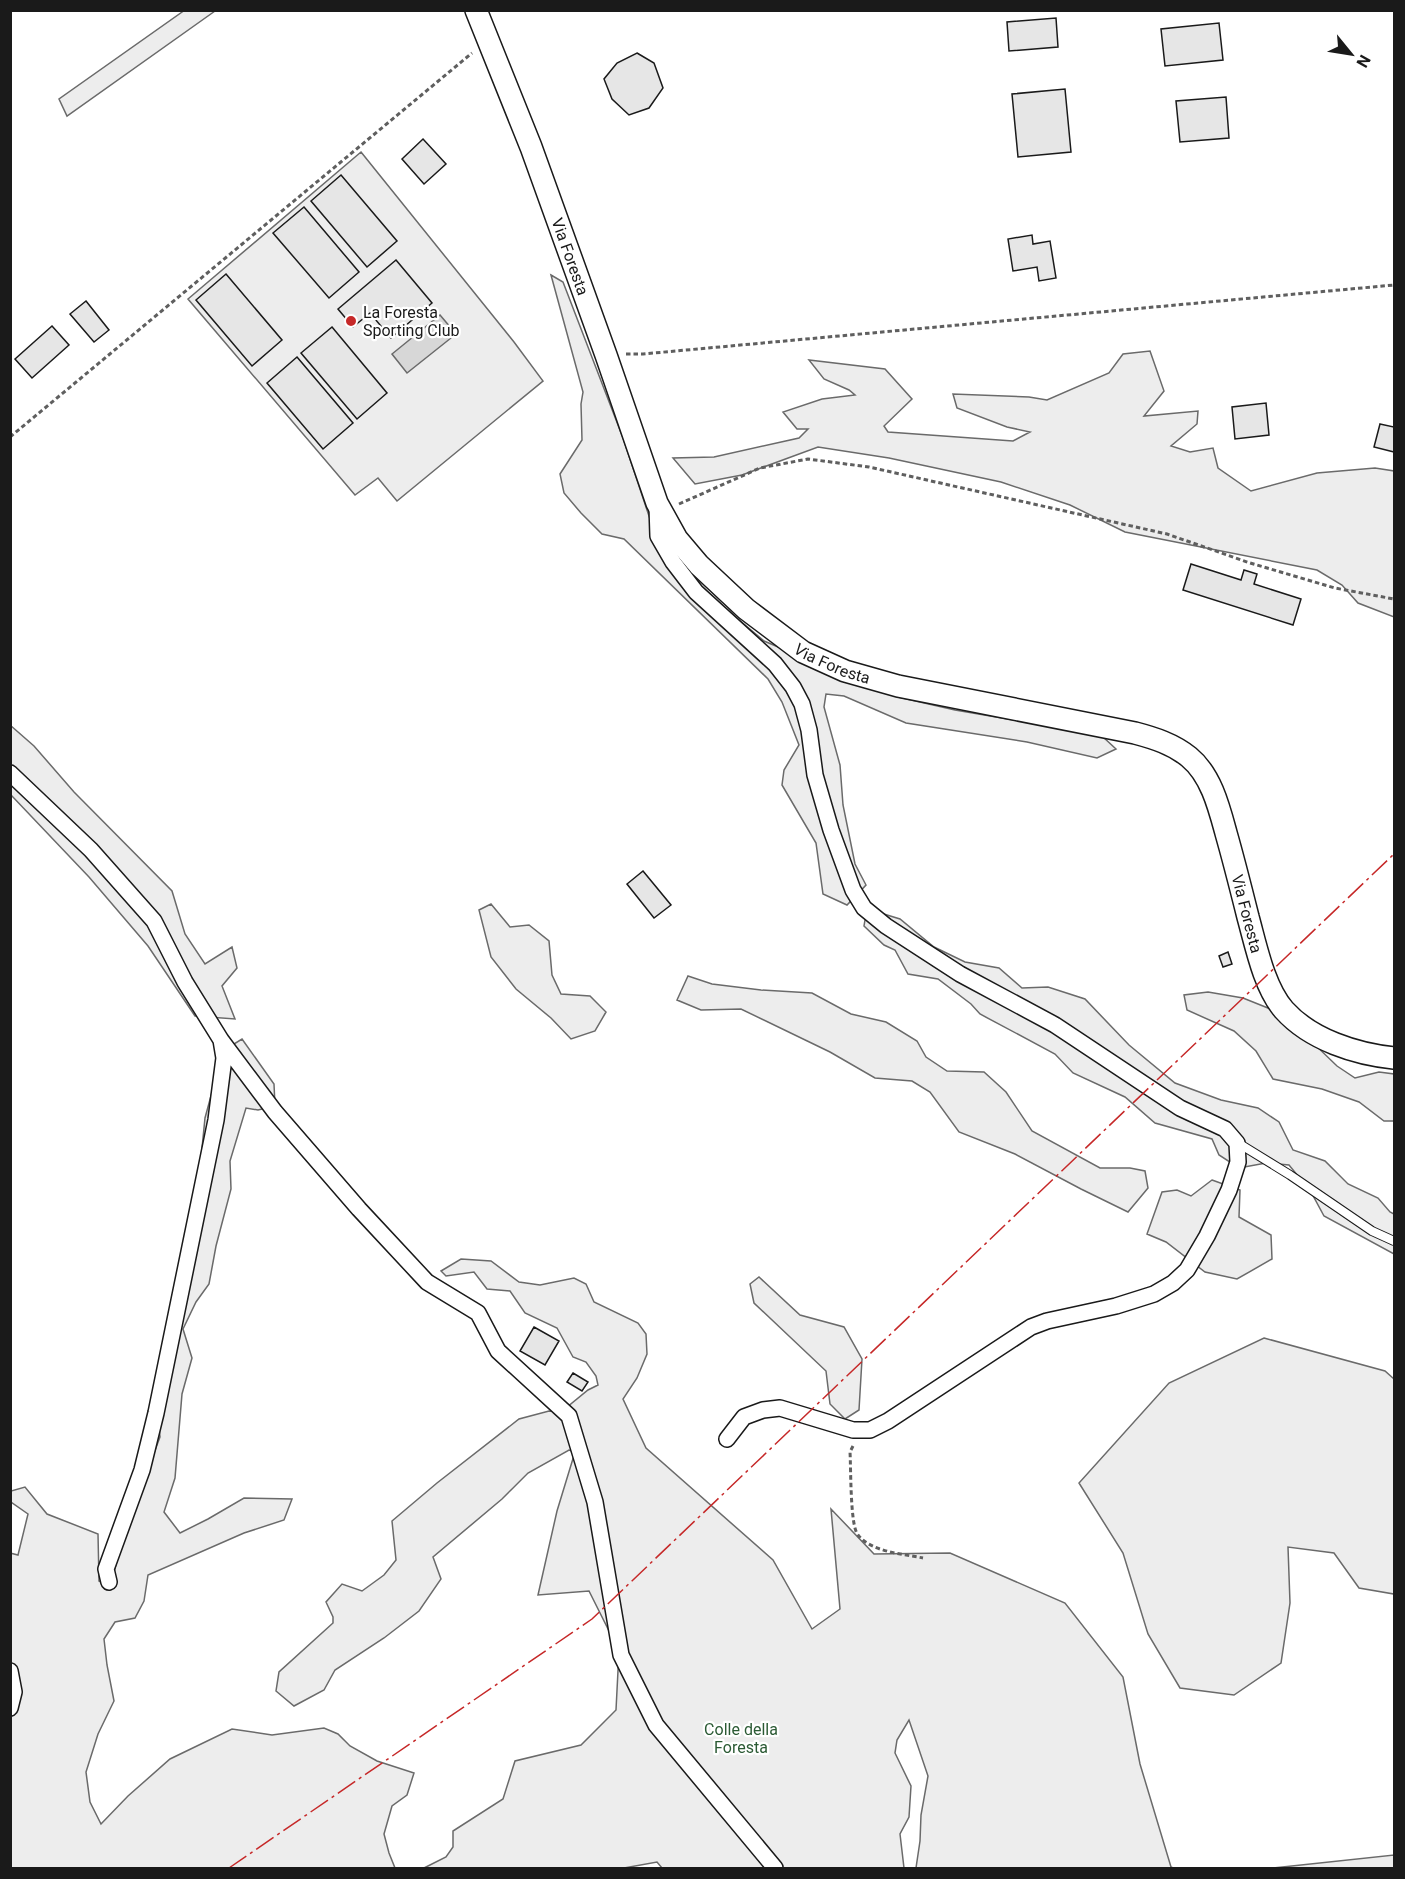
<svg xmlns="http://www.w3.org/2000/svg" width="1405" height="1879" font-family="Roboto,sans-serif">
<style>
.built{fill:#ededed;stroke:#6a6a6a;stroke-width:1.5}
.water{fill:#d7d7d7;stroke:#6a6a6a;stroke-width:1.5}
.building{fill:#e6e6e6;stroke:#1a1a1a;stroke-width:1.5}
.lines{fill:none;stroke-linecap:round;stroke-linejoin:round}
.lane-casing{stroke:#1a1a1a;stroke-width:10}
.street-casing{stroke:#1a1a1a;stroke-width:18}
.secondary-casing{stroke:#1a1a1a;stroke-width:24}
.path{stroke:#5f5f5f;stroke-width:3;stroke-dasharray:4.5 3;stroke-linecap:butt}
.lane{stroke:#fff;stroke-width:8}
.street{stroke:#fff;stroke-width:15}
.secondary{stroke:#fff;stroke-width:21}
.power{stroke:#c62828;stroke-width:1.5;stroke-dasharray:21 4.5 3 4.5;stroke-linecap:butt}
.poi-dot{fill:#c62828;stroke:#fff;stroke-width:2}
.labels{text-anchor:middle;stroke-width:4.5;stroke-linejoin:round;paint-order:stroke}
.street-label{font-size:16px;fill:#1a1a1a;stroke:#fff}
.poi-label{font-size:16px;fill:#1a1a1a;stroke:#fff;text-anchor:start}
.park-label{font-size:16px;fill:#2b5a34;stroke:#fff}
</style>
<rect width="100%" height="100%" fill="#fff"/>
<path class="built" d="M185,10L215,11L67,116L59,99Z
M361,152L514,342L543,381L397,501L378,478L355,495L188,299Z
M551,275L563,282L623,438L653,528L707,593L764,641L898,697L955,710L1067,729L1103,737L1116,749L1097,758L1027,742L906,723L844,696L826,694L824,707L840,765L843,805L855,864L866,885L847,905L823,894L816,843L782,785L784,770L799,745L782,702L768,679L624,539L602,534L581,513L564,493L560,474L582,440L581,404L583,392Z
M1150,351L1164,391L1144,416L1198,411L1197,424L1171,446L1190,452L1213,448L1218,468L1251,491L1317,473L1375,468L1394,471V617L1358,603L1342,585L1317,570L1125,532L1070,505L1001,482L889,458L818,447L742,475L695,484L673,458L714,457L799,438L808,429H797L783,412L822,399L855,395L849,390L824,379L809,360L885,369L912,399L884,426L888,432L1013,441L1030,432L1007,427L957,408L953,394L1029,397L1047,400L1109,373L1123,354Z
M10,725L34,746L74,792L172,891L185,934L205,964L232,947L237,968L222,986L235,1019L195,1016L148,946L89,877L11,795Z
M491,904L510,927L529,925L549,941L552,975L561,994L590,996L606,1012L595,1031L571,1039L551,1018L516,989L491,957L479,910Z
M874,911L900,919L934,947L965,962L999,968L1022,988L1048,987L1085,999L1129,1045L1175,1083L1221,1100L1258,1108L1279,1122L1293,1150L1325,1161L1348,1184L1378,1198L1390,1212L1394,1214V1254L1324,1216L1311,1192L1289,1165L1266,1163L1239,1168L1219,1155L1212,1139L1155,1123L1125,1097L1073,1073L1055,1054L980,1014L971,1004L938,979L908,974L895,950L884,945L864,926L865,920Z
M688,976L712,984L761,990L812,993L851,1014L886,1022L917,1041L926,1057L947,1071L984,1072L1006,1092L1032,1131L1100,1168H1130L1145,1171L1148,1188L1128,1212L1081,1189L1015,1154L959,1132L930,1092L912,1081L875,1078L830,1052L741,1009L701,1010L677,1000Z
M1208,992L1243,998L1278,1012L1309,1039L1337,1066L1355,1078L1379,1072L1394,1074V1121H1384L1359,1102L1322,1089L1273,1079L1256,1051L1234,1031L1187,1010L1184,995Z
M242,1039L274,1084L275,1106L258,1110L246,1108L230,1161L231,1189L216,1246L209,1284L196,1302L183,1329L192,1358L182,1394L175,1478L164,1512L180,1533L208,1519L244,1498L292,1499L284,1520L244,1533L148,1575L144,1601L135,1618L115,1622L104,1639L107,1665L114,1701L98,1734L86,1772L90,1802L101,1824L128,1796L170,1759L232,1729L272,1735L324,1728L338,1734L350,1746L377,1761L414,1773L407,1795L392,1806L384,1834L389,1853L395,1868H11L10,1553L18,1555L28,1514L11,1502V1491L25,1487L47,1514L98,1534L99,1581L110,1587L125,1531L160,1437L155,1392L197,1199L205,1118L218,1070L221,1052Z
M1212,1180L1240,1190L1239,1217L1271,1235L1272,1259L1237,1279L1205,1272L1166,1242L1147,1234L1162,1192L1177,1190L1191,1196Z
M461,1259L491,1261L519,1282L540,1285L574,1278L586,1284L594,1302L638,1323L646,1334L647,1354L637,1378L623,1399L646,1448L773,1560L812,1629L840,1609L831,1509L874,1554L950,1553L1065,1603L1123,1677L1140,1764L1171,1867L1173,1868H916L920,1841L921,1815L928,1776L909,1720L897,1740L895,1753L911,1786L909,1817L900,1834L904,1868H662L657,1862L624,1868H424L446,1857L453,1847V1831L503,1799L515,1761L581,1745L616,1710L619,1651L589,1591L538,1595L557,1511L575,1452L569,1450L528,1473L502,1499L433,1557L441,1579L419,1611L384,1638L335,1670L324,1690L294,1706L276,1691L279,1672L333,1623V1617L326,1602L342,1584L362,1591L384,1575L396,1560L392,1521L437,1483L519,1419L549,1411L561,1412L588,1390L598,1385L596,1376L586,1362L573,1357L557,1328L525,1313L510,1291L487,1289L474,1272L446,1276L441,1271Z
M759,1277L800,1315L844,1327L862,1359L859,1410L845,1419L830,1404L826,1371L754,1303L750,1284Z
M1264,1338L1385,1371L1394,1379V1594L1359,1588L1334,1553L1288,1547L1290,1603L1281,1663L1234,1695L1180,1688L1148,1634L1123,1553L1079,1483L1169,1383Z
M1394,1855V1868H1273Z"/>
<path class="water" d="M440,315L456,334L407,373L392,354Z"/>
<path class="building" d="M1056,18L1058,47L1009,51L1007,22Z
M1219,23L1223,60L1165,66L1161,29Z
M637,53L654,63L663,88L649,108L629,115L612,99L604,79L617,63Z
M1065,89L1071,152L1018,157L1012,94Z
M1226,97L1229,138L1180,142L1176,101Z
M423,139L446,164L424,184L402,159Z
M341,175L397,241L367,267L311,201Z
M304,207L359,272L329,298L273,233Z
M1032,235L1033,244L1050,241L1056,278L1039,281L1037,267L1013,271L1008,239Z
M396,260L432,303L391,338L370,313L353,327L338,309Z
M226,274L282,340L252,366L196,300Z
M86,301L109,330L94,342L70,314Z
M52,326L69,345L32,378L15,359Z
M332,327L387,393L357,419L301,353Z
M297,357L353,423L323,449L267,383Z
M1266,403L1269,435L1235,439L1232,407Z
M1380,424L1394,427V452L1374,447Z
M1191,564L1241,580L1244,570L1257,574L1254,584L1301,599L1293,625L1183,590Z
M643,871L671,905L654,918L627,884Z
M1228,952L1232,964L1223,967L1219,956Z
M534,1327L559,1341L545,1365L520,1351Z
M573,1373L588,1382L582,1391L567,1382Z"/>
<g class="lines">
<defs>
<path id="lane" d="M1238,1143L1290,1175L1372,1231L1394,1241"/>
<path id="street" d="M657,506L658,536L673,562L696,592L775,664L793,687L802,704L809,730L815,775L831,830L853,890L864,908L886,926L960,974L1055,1025L1180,1108L1225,1129L1237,1143L1238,1162L1229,1190L1207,1236L1187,1270L1173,1283L1154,1294L1116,1306L1047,1321L1031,1327L888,1421L870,1430H853L780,1408L763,1410L744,1417L727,1439
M10,773L91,850L154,921L185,982L221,1040L275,1112L359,1209L427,1282L478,1313L498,1351L569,1416L595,1502L621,1655L656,1725L775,1868
M109,1582L106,1569L142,1470L156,1413L216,1120L224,1058L221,1040
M10,1671L14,1692L10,1708"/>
<g id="secondary">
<path id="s1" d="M476,10L531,147L606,355L657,503L677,539L699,565L746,609L803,652L845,671L898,686L1135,733C1154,738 1173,744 1189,757C1211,775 1219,807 1226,833C1234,861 1241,889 1248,917C1256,946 1264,987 1284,1010C1311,1040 1356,1054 1394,1058"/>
</g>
</defs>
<use href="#lane" class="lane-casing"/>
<use href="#street" class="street-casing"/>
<use href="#secondary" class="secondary-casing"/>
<path class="path" d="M626,354H643L1394,285
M10,437L472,53
M679,504L760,468L808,459L869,467L1167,534L1250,563L1335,588L1394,599
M853,1446L850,1452C851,1468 850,1526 858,1535C871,1552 903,1554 923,1558"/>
<use href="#lane" class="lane"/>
<use href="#street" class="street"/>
<use href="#secondary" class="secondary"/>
<path class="power" d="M229,1868L592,1619L1394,854"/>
</g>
<circle class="poi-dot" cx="351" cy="321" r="6"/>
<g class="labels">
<g class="street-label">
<text dy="6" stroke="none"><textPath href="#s1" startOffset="264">Via Foresta</textPath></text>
<text dy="6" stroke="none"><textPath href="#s1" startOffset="768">Via Foresta</textPath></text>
<text dy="6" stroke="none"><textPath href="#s1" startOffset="1308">Via Foresta</textPath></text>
</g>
<g class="poi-label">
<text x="363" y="318">La Foresta<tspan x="363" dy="18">Sporting Club</tspan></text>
</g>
<g class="park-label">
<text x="741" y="1735">Colle della<tspan x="741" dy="18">Foresta</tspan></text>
</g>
</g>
<rect width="1405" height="1879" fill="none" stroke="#1a1a1a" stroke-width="24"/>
<g transform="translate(1351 54) rotate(120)" stroke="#ffffff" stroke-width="4.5" paint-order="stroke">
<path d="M0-4.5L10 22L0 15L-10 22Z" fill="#1a1a1a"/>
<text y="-9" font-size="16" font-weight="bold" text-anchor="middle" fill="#1a1a1a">N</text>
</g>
</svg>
